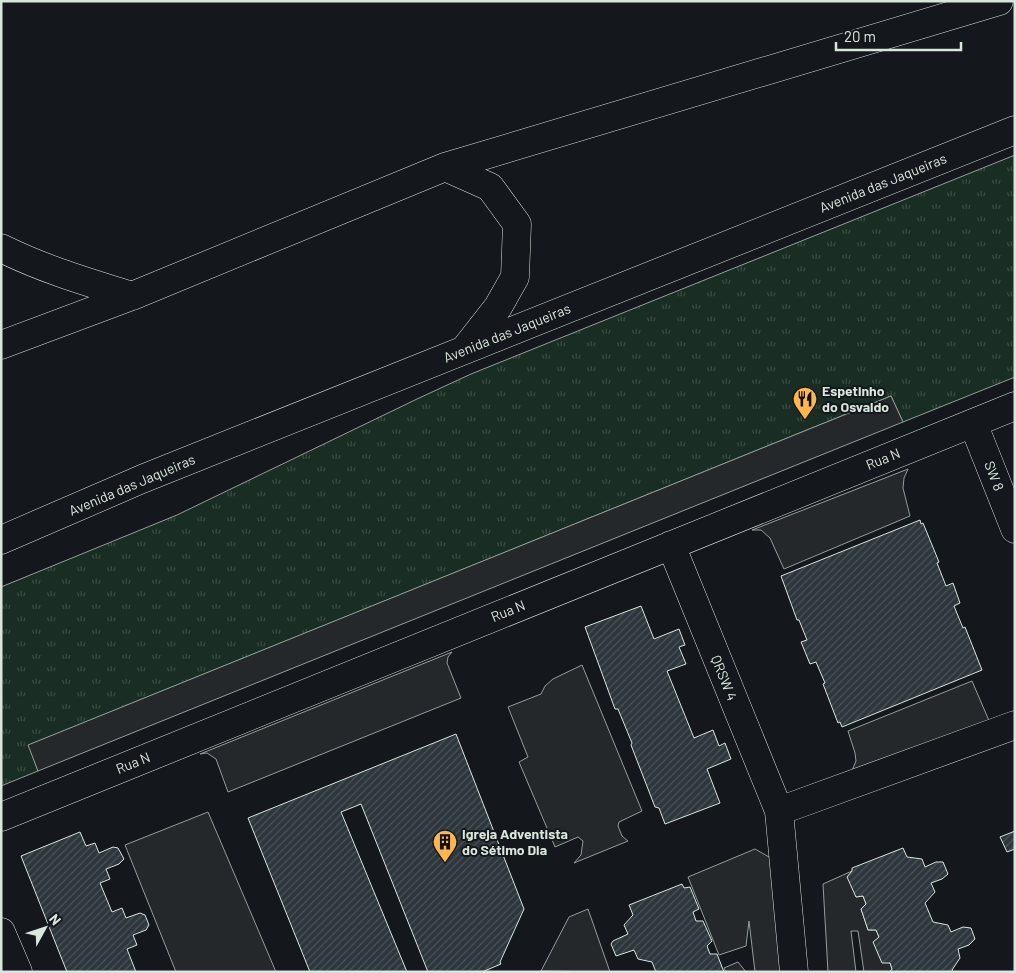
<svg xmlns="http://www.w3.org/2000/svg" width="1016" height="973" font-family="Barlow,sans-serif">
<style>
.grass{fill:url(#grass-tufts);stroke:#939e99}
.parking{fill:#24282b;stroke:#939e99}
.building{fill:url(#building-hatch);stroke:#d8e6dc}
.lines{fill:none;stroke-linecap:round;stroke-linejoin:round}
.minor-casing{stroke:#d8e6dc;stroke-width:29}
.major-casing{stroke:#d8e6dc;stroke-width:29}
.minor{stroke:#14181c;stroke-width:28}
.major{stroke:#14181c;stroke-width:28}
.labels{text-anchor:middle;stroke-width:4;stroke-linejoin:round;paint-order:stroke}
.street-label{font-size:14px;fill:#d8e6dc;stroke:#14181c}
.poi-label{font-size:14px;font-weight:bold;fill:#d8e6dc;stroke:#14181c;text-anchor:start}
</style>
<defs>
<pattern id="grass-tufts" width="24" height="20" patternUnits="userSpaceOnUse" patternTransform="scale(1.25)"><rect width="24" height="20" fill="#1a2d24"/><path d="M3 7l-1-3M5 7V3M7 7l1-3M15 17l-1-3M17 17v-4M19 17l1-3" fill="none" stroke="#3b4b43"/></pattern>
<pattern id="building-hatch" width="6" height="6" patternUnits="userSpaceOnUse" patternTransform="scale(1.25)"><rect width="6" height="6" fill="#2c363c"/><path d="M-1 1l2-2M0 6l6-6M5 7l2-2" fill="none" stroke="#4a5358"/></pattern>
</defs>
<rect width="100%" height="100%" fill="#14181c"/>
<path class="grass" d="M1015,155V377L903,422L891,396L29,745L38,771L1,786V587L177,515L417,399L471,374Z"/>
<path class="parking" d="M891,396L903,422L38,771L28,745Z
M908,469L904,478L903,488L910,516L784,569L770,538L761,530H752Z
M452,652L448,657L447,663L461,698L228,792L216,759L207,753L200,754Z
M582,665L642,811L619,822L618,826L622,836L628,841L574,863L581,855L583,841L578,837L555,847L519,762L528,757L508,707L541,694L545,686L553,679Z
M972,681L990,723L851,773L856,761L855,753L848,731Z
M208,812L276,972H176L125,845Z
M755,849L776,861L786,972H755L749,921L746,946L719,955L688,877Z
M852,871L856,897L863,896L866,904L861,909L868,930H876L879,937L874,943L890,963L892,969L890,972H864L858,931H851L856,972H828L823,884Z
M588,909L610,972L541,971L569,917Z
M738,962L746,972H726L724,968Z"/>
<path class="building" d="M920,520L921,524L923,523L939,562L937,563L946,586L953,583L960,603L954,606L963,628L965,627L982,670L842,727L840,722L838,723L823,684L825,683L816,662L810,664L801,642L807,640L799,620H797L781,576Z
M641,606L654,639L679,629L685,645L679,647L686,664L667,671L694,738L713,730L719,746L725,743L731,759L707,769L720,803L665,824L659,808L655,807L631,745L632,743L618,709H615L585,627Z
M456,734L524,909L500,962L501,964L482,972H428L361,804L341,812L407,972H310L248,818Z
M1015,831V849L1007,852L1000,837Z
M80,832L86,846L95,843L99,853L113,847L118,848L124,859L119,864L106,869L110,879L100,883L112,912L122,908L126,918L140,913L145,915L149,925L146,930L133,935L137,945L127,949L136,972H67L21,856Z
M903,848L907,857L922,859L925,867L936,862H943L948,874L942,879L931,883L935,892L925,903L933,922L948,925L951,932L963,927L971,928L975,939L969,945L958,949L960,958L952,970L953,972H890L892,969L890,963H882L873,942L879,937L876,930H868L861,909L866,904L863,896L856,897L847,877L852,871V868Z
M682,884L684,888L690,887L699,909L693,912L696,921H703L712,941L707,946L710,954H717L724,972H656L652,962L638,959L634,950L616,956L611,944L613,941L628,934L624,925L633,915L629,905Z"/>
<g class="lines">
<defs>
<path id="minor" d="M973,423L1015,529
M671,545L779,811L794,972
M779,811L1015,725
M1,817L1015,406
M1,932L18,972"/>
<path id="major" d="M445,167L490,187L517,224L515,277L498,307L465,349
M1,248C43,269 87,282 132,296
M1,345L132,296L445,167L999,1
M1,540L142,479L1015,130"/>
</defs>
<use href="#minor" class="minor-casing"/>
<use href="#major" class="major-casing"/>
<use href="#minor" class="minor"/>
<use href="#major" class="major"/>
</g>
<defs>
<symbol id="restaurant-pin" viewBox="-11 -11 22 30"><path d="M0 17L-7.5 6A9.5 9.5 0 1 1 7.5 6Z" fill="#ffb74d" stroke="#14181c"/><path d="M-5-6h1v4h1v-4h1v4h1v-4h1v5L-1.5 .5V6h-2V.5L-5-1ZM5-6V6H3V1.5H1.5Q1.5-4 5-6Z" fill="#111"/></symbol>
<symbol id="building-pin" viewBox="-11 -11 22 30"><path d="M0 17L-7.5 6A9.5 9.5 0 1 1 7.5 6Z" fill="#ffb74d" stroke="#14181c"/><path d="M-4-6H4V6H1V3H-1V6H-4ZM-2.5-4.3h1.7v1.8h-1.7ZM.8-4.3h1.7v1.8H.8ZM-2.5-1h1.7V.8h-1.7ZM.8-1h1.7V.8H.8Z" fill="#111"/></symbol>
</defs>
<g fill-rule="evenodd">
<use href="#restaurant-pin" x="791" y="385" width="28" height="38"/>
<use href="#building-pin" x="431" y="828" width="28" height="38"/>
</g>
<g class="labels">
<g class="street-label">
<text transform="translate(883 183) rotate(-22)" y="5">Avenida das Jaqueiras</text>
<text transform="translate(507 333) rotate(-22)" y="5">Avenida das Jaqueiras</text>
<text transform="translate(883 459) rotate(-22)" y="5">Rua N</text>
<text transform="translate(994 476) rotate(69)" y="5">SW 8</text>
<text transform="translate(132 485) rotate(-23)" y="5">Avenida das Jaqueiras</text>
<text transform="translate(508 611) rotate(-22)" y="5">Rua N</text>
<text transform="translate(724 678) rotate(68)" y="5">QRSW 4</text>
<text transform="translate(133 763) rotate(-22)" y="5">Rua N</text>
</g>
<g class="poi-label">
<text x="822" y="396">Espetinho<tspan x="822" dy="16">do Osvaldo</tspan></text>
<text x="462" y="839">Igreja Adventista<tspan x="462" dy="16">do Sétimo Dia</tspan></text>
</g>
</g>
<rect width="1016" height="973" fill="none" stroke="#d8e6dc" stroke-width="5"/>
<g transform="translate(45 928) rotate(50)" stroke="#14181c" stroke-width="4" paint-order="stroke">
<path d="M0-4L9 19L0 12L-9 19Z" fill="#d8e6dc"/>
<text y="-8" font-size="14" font-weight="bold" text-anchor="middle" fill="#d8e6dc">N</text>
</g>
<path d="M836 42v8h125v-8" fill="none" stroke="#d8e6dc" stroke-width="2.5"/>
<text x="844" y="42" font-size="15" fill="#d8e6dc" stroke="#14181c" stroke-width="4" paint-order="stroke">20 m</text>
</svg>
